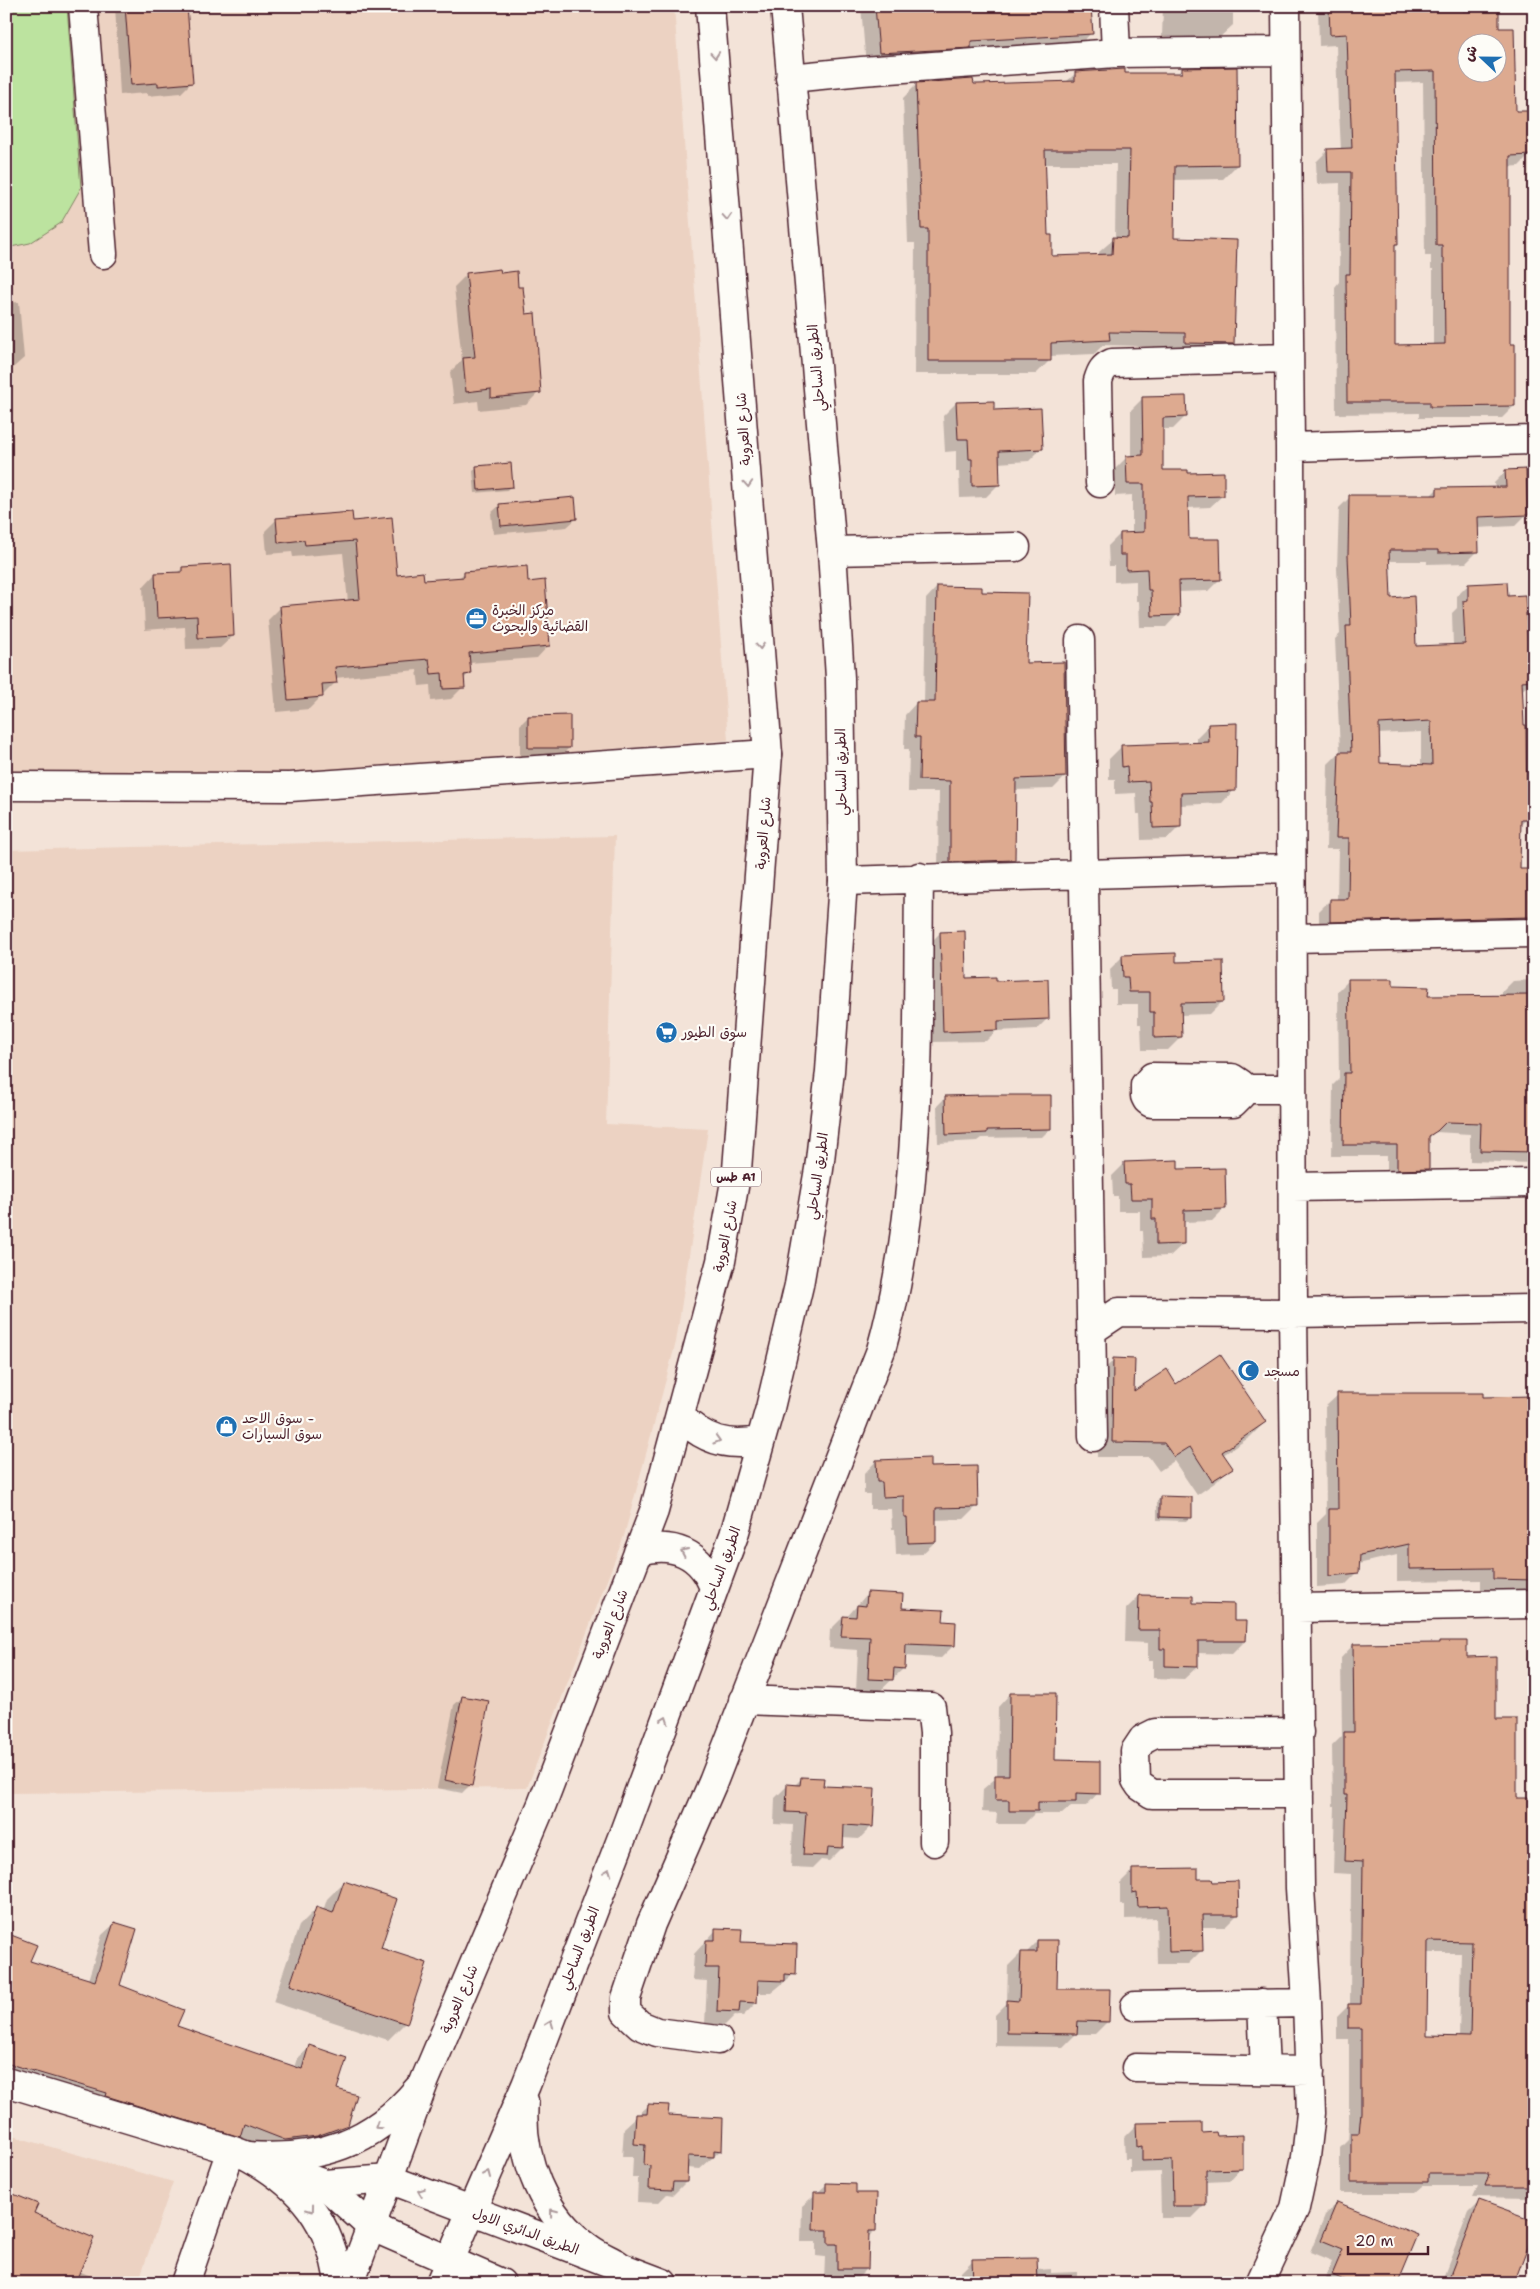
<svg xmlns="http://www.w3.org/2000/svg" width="1540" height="2289" font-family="'Shantell Sans','Playpen Sans Arabic',sans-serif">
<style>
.built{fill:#ecd2c2}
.green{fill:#bce39f;stroke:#838165}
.shadow{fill:#0003;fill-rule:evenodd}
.building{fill:#ddaa90;stroke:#4a1f2b;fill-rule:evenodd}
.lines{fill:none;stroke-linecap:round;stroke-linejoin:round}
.minor-casing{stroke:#4a1f2b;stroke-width:31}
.major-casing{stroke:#4a1f2b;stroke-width:31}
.highway-casing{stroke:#4a1f2b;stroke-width:31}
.minor{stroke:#fdfcf7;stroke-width:28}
.major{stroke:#fdfcf7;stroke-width:28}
.highway{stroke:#fdfcf7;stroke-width:28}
.oneway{stroke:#ac999b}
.labels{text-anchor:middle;stroke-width:4.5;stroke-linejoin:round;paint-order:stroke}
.shield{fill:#fdfcf7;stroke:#806168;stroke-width:1}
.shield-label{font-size:12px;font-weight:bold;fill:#4a1f2b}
.street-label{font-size:14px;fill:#4a1f2b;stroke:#fdfcf7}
.poi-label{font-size:14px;fill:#4a1f2b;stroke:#fdfcf7;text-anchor:start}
</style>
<rect width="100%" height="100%" fill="#f3e3d8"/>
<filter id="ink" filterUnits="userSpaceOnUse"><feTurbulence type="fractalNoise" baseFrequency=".02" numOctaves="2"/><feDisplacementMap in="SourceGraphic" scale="10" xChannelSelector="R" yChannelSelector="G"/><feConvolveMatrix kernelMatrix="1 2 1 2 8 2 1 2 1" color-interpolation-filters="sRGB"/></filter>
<g filter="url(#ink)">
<path class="built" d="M6,6H674L728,740L6,796Z
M615,836L606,1124L708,1129L676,1342L624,1536L527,1788L6,1793V850Z
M6,2134L173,2182L138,2283H6Z"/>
<path class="green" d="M6,6H67L81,188L61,223L30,243L6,248Z"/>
<path class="shadow" d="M115,6H186L192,82L181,93L147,96V93L120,95Z
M861,6H1090L1091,33L1078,47L866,66Z
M1163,6H1233V25L1220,37H1162Z
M1318,6H1498V29L1514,112L1530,155L1519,166L1508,167L1509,345L1514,406L1502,418H1419V413L1336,414L1335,287L1339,282L1340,183L1317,184L1316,162L1328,150H1341L1339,110H1338L1336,45L1319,46ZM1468,42H1498V72H1468ZM1423,82L1425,256H1431V269H1433V346H1394L1393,247L1397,244L1393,83Z
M1183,69L1237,165L1223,179L1174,180L1173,240L1233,343L1219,357L1171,356V347L1103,345L1094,354L1050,356V360L1036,374H914L915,243H908L903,98L917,84L973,85L1066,82L1076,73L1178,74ZM1044,164H1116L1115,238L1099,252V256L1050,257L1047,236Z
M467,274L500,275L517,288L525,315L539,392L526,405L479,410L478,401L454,404L450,372L462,360L454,287Z
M19,302L24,358L6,374V303Z
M1143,398L1185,417L1173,429H1162V471L1187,474L1223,495L1210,507L1187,508L1188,541L1220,579L1208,591L1178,592V614L1166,627H1140L1139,601H1136V581L1114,582V566H1109L1108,546L1120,534H1132V495L1115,496V469L1127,457H1131V410Z
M956,403L993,412L1042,448L1029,461L998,463L999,484L986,497L960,498L959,472H956V451L945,452L943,416Z
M477,468L511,486L507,490L475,493L473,471Z
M1506,471L1526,515L1515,526L1477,528V552L1466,563L1427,564V561H1388L1390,599L1415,647L1453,646L1452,613L1457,608V596L1468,585L1507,597L1527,651H1534V681L1521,691L1526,820L1519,826V870L1527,917L1516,928L1319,932V911L1330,900H1337L1338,849H1326L1328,764L1340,752L1335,639L1340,634L1337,569L1339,508L1350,497L1430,496L1437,489L1495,488L1494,483ZM1421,732V766L1379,765L1378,734Z
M500,505L576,519L567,527L493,534L491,513Z
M277,519L352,522L396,576L423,581L459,578L464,573L527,583L549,645L537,658L469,663V673L463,680V687L451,699L431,701L430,685L419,686L417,670L335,678V683L309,709L276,712L268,620L280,608L348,602L343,553L293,557L292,552L267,554L265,531Z
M183,568L233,636L220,648L186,649L185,627L145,630L143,587L155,574L177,573Z
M937,587L981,593L1025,664L1065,777L1053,789L1014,790V860L1002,872L938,873L939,792H908L909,749H904L905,715L916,703H924L926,599Z
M528,717L569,748L561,756H520V725Z
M1209,725L1234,790L1222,803L1180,805V826L1167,839L1141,840L1140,814H1137L1136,793L1115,794V779H1109V759L1122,746L1196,743V738Z
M940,933L965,979L995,983L1048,1018L1037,1029L996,1031L986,1041L933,1042L929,944Z
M1123,956L1175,964L1223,1001L1210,1014L1180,1015L1181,1037L1168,1050H1142L1141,1024H1138V1004H1116V989H1111L1110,969Z
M1349,980L1392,988L1427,997L1502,996V992L1513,981L1534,980V1163L1470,1161V1134L1435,1132L1428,1139V1169L1417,1180H1387V1156H1332L1333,1085L1339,1079L1338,991Z
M946,1097L1050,1129L1042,1137L981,1138L977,1141L938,1143L937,1106Z
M1125,1163L1177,1171L1225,1208L1212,1221L1183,1222V1244L1170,1256L1144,1257L1143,1231H1140V1211H1118V1196H1113L1112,1176Z
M1114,1360L1133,1393L1176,1385L1265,1422L1250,1437L1223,1455L1231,1467L1216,1482L1197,1495L1174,1461L1159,1471L1149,1457H1097L1098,1375Z
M1338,1395L1534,1398V1593L1481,1591V1580L1397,1581V1555L1358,1564V1572L1345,1585L1317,1587V1523L1326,1514L1325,1407Z
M876,1461L929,1468L977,1506L964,1519L935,1520V1542L922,1554L896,1555L895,1529H892L891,1509H870V1494H864V1474Z
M1161,1497L1190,1517L1186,1521L1157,1520V1501Z
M867,1594L901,1609L942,1622L954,1645L941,1658L905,1656L904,1668L879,1692L856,1691L858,1650L829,1648L830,1630L843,1617L846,1618Z
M1139,1596L1192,1604L1232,1622L1245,1641L1232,1654L1197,1653V1667L1184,1679L1153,1678V1661H1148V1643L1125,1642L1126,1609Z
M1439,1643L1466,1658L1495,1720L1529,1860L1534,2198L1473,2197L1478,2186H1422L1414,2193H1340V2147L1348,2139L1349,2125V2039H1337V2017L1350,2004L1351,1874L1333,1873L1335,1806H1333L1332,1746L1342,1736L1341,1658L1353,1645H1437ZM1426,1953H1461L1459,2038H1426Z
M1010,1694L1054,1762L1098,1793L1086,1806H1071L1062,1814H1034L1024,1824H996L997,1813L982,1812L983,1789L997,1777L998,1707Z
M463,1697L470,1785L462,1793L437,1788L454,1705Z
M802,1778L822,1787L872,1826L859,1839L842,1838V1848L829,1861L821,1860L813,1868L791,1867L793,1825L774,1824L775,1798L788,1785L794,1786Z
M1133,1870L1196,1880L1238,1914L1225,1927H1201V1951L1188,1964H1157L1156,1918L1125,1919V1905H1120V1883Z
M344,1882L379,1948L405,2023L388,2040L273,2002L299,1926L316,1909L323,1911L327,1899Z
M114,1924L119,1986L176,2027L295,2068L298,2058L310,2047L336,2089L346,2125L335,2137L273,2151L237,2137L227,2148L6,2077V1934L28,1962L88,1980L102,1935Z
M716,1930L794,1974L771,1993H756V2003L743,2016L735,2015L725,2025L705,2024L707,1981L692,1980L694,1954Z
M1038,1941L1056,1990L1108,2021L1095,2034H1076L1063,2047L995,2046V2015L1007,2003L1008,1966L1021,1953H1026Z
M649,2105L721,2150L700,2169L686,2168V2182L673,2195L667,2194L658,2203L637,2202L638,2178H632L633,2157H622L624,2128Z
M1137,2124L1201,2134L1241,2168L1229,2181L1205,2182V2205L1192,2218H1161L1160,2172L1130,2173V2159H1125L1124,2137Z
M826,2185L854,2194L875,2230L867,2238V2269L854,2282L824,2281L825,2257L816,2256V2242H801L802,2206Z
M1480,2201L1512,2283H1441L1468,2213Z
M1337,2203L1397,2283H1323L1332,2261L1310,2252L1325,2215Z
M33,2214L79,2271L107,2283H6Z
M973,2260L1037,2270L1051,2269V2273L1077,2272V2283H960V2273Z"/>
<path class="building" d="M125,6H187L193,83L158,86V83L131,85Z
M875,6H1091L1093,34L971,41V48L879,53Z
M1329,6H1463V11L1499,10V28H1514L1516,111H1531L1532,155L1510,156V344H1515V406L1430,407V402H1347L1346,274H1350L1351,172H1328L1327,149L1352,148L1350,99H1349L1347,34L1330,35ZM1468,42H1498V72H1468ZM1435,71L1436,245H1442V258H1444L1445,344L1395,345V244H1398L1395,72Z
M1237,67L1238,165L1175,166L1174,238L1237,240L1234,344L1185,343V333L1109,332L1110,340L1051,343V361H928V229H921L916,83L973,79L974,84H978L1075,81V72L1125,69V73H1182V68ZM1045,150H1130L1128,238L1113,237L1112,254L1052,256V235H1048Z
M500,269L501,273L517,271L518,287H523L526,314L535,313L541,393L491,398V389L466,392L463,358L475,357L466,273Z
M1186,396L1187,417L1163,418V470H1188V473L1224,472V496L1188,497L1189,539H1220L1221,580L1179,581L1180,615L1152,616L1151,590H1148L1147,569L1126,570V555H1120V533L1144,532V484H1127L1126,456L1143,455L1142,397Z
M994,401V410L1041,408L1043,449L999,451L1000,485L972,486V459H969L968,439H958L956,402Z
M511,463L513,487L478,490L476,466Z
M1526,469L1528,515L1478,517L1479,552L1438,553V550H1389L1391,598L1414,596L1416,646L1465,644L1463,601L1468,600V584L1507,582L1508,596L1525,595L1528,650H1534V680L1522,681L1524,725H1526L1527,820H1521L1520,869H1529V917L1330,922V899H1348L1349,838H1336L1339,752H1351L1346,626H1351L1348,556L1349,495H1437V488L1506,487L1505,470ZM1431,721L1432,765L1380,763L1379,724Z
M575,497L577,519L501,526L499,504Z
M352,512L353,521L392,517L397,575L423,572L424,580L464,577V572L527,566L528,582L545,580L550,646L469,653L471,674L464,675L465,688L443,689L442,673L431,674L429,659L335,667L337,683L322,684L323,697L288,700L280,606L360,599L355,541L305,545L304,540L278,543L276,518Z
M231,564L234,636L198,638L197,616L157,618L155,573L182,572V567Z
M937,586L982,587V592L1028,593L1026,663L1064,662L1066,777L1016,779L1015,860L950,862V781L919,780L920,737H915L916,702H935Z
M570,715V748H528V716Z
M1237,723L1236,791L1181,793V827L1153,828L1152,802H1150L1149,781L1128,782L1127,766L1122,767L1121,745L1209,742L1208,724Z
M965,931L966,978L996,977V981L1048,979L1049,1019L998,1021V1030L943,1032L940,932Z
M1176,953V962L1223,961L1224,1002L1181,1003L1182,1037L1154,1038V1012H1150V992H1129L1128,977H1123L1122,955Z
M1348,979H1393V986L1429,987L1428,996L1529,995V1003H1534V1152L1480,1151L1481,1123L1446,1122L1437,1131L1429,1136V1169L1397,1170V1145H1343L1344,1073H1350Z
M985,1095H1051V1129L987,1130V1133L946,1135L945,1096Z
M1178,1160V1169L1225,1168L1226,1209L1184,1210V1244L1156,1245V1219H1152V1199H1131L1130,1184H1125L1124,1162Z
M1220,1354L1266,1422L1222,1452L1233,1468L1212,1481L1190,1447L1174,1457L1164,1443L1112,1442L1113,1358L1135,1359L1134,1391L1167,1369L1176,1384Z
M1337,1393H1483V1397L1534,1396V1580L1493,1579V1568L1409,1569V1544L1360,1555L1359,1573L1329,1576V1509H1338Z
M930,1458V1467L977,1466L978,1507L936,1508V1542L908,1543L907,1517H904V1496L883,1497L882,1482H877L876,1460Z
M1160,1496L1192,1497V1518L1160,1517Z
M867,1592L903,1594L902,1608L944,1610L943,1621L956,1622L955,1646L906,1644L905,1669L894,1668L893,1680L868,1679L870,1637L841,1636L843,1616L856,1617L857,1605L866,1606Z
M1139,1595L1193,1596V1603L1234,1604V1621H1247L1246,1641H1198V1667L1165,1666V1649H1160V1630H1138Z
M1439,1641H1467V1657L1496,1656V1719H1517V1798H1533L1530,1860L1534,1955V2186H1485L1489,2174H1428V2182H1351V2133H1359L1361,2112V2028H1348V2004H1361L1363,1862L1345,1861L1347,1795H1344V1732H1354L1353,1644L1439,1643ZM1428,1941L1472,1942L1470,2037L1427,2036Z
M1010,1693H1056L1055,1760L1100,1761V1794L1076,1793V1802H1038V1811H1009V1800H995V1775H1009Z
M462,1696L489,1701L472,1786L445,1780Z
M801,1777L824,1778L823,1786L875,1788L873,1827L844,1825L843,1848L828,1847L827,1856L803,1855L806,1813L786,1812L787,1784L800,1785Z
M1198,1868V1879H1212L1213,1882L1238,1881L1239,1915H1202L1203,1951L1169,1952L1168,1906L1138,1907L1137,1892L1132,1893V1869Z
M344,1881L397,1899L381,1948L427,1963L407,2024L290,1985L316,1907L333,1913Z
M114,1922L137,1929L120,1985L184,2010L177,2026L302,2069L309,2045L347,2058L337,2089L357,2095L348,2125L317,2136L285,2140L244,2124L240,2137L106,2096L107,2093L6,2063V1933L37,1945L30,1961L95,1981Z
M715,1928L742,1929L741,1942L797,1944L796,1975L785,1974V1981L758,1980L757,2003L740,2002L739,2012L717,2011L719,1968H705L706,1940H715Z
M1037,1940H1058L1057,1989H1110L1109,2022L1078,2021L1077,2034L1007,2033V2000L1019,2001L1021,1952H1037Z
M648,2104L669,2105L668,2115L723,2118L722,2151L714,2150V2157L688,2156L687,2182H673L672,2190L649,2189L650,2166L644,2165L645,2145L634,2144L636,2114H647Z
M1202,2122V2133L1216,2132L1217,2136L1243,2135V2169L1206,2170V2206H1173L1172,2160L1142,2161V2146L1137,2147L1136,2123Z
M826,2183L856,2184V2193H877L876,2231H869L868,2269H837V2244H828V2230H813L814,2192H826Z
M6,2191L38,2204L34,2213L94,2238L75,2283H6Z
M1479,2200L1534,2220V2230L1514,2283H1447Z
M1337,2202L1418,2235L1398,2283H1351L1332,2275L1343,2249L1321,2240Z
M1037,2258L1038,2283L973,2282L972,2259Z"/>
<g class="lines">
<defs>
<path id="minor" d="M83,6L103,254
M1114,6L1116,53L1286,51
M790,78L862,71L1116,53
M1290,447L1534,440
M1100,483L1098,381C1101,371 1103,367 1112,363L1289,358
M832,551L1016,547
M1080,640L1093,1437
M6,786L290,787L768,754
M843,881L1291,868
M1292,938L1534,933
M1152,1077L1232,1078L1241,1084V1095L1233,1103H1151L1147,1100L1145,1096V1085Z
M1242,1089H1292
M1293,1187L1534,1183
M1092,1330L1119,1312L1293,1313L1534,1309
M1297,1608L1534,1604
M744,1700L931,1707L934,1733V1842
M1299,1732L1155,1733L1143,1739L1135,1751L1136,1780L1140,1786L1152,1794H1299
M1262,2003L1265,2070
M1135,2006L1307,2003
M718,2040L657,2032L640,2025L626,2012V1998L651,1924L713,1782L881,1350C924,1197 917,1035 919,877
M1136,2068L1310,2071
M6,2082L231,2150L324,2184L370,2226
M324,2184L389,2179
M185,2283L231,2150
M1260,2283L1295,2208L1306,2157L1311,2113L1307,2003L1300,1888L1293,1313L1290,447L1286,6"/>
<path id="major" d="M389,2179L663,2283
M370,2226L501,2283"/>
<path id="highway" d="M680,1416C703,1440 729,1448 761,1440
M638,1552C672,1540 702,1554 714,1588
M524,2101C519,2158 543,2216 590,2249C598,2255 608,2259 617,2264
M248,2156C318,2161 372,2144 418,2089
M249,2157C301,2186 331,2222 339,2283
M350,2283L425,2080L542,1804L654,1511L721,1261L737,1170L768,754L710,6
M440,2283L526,2085L624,1832L734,1535L770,1408L799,1285L819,1169L830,1071L843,881L840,678L832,551L785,6"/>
</defs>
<use href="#minor" class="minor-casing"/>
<use href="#major" class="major-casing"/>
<use href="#highway" class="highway-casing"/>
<use href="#minor" class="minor"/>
<use href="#major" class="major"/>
<use href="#highway" class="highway"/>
</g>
<defs><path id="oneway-chevron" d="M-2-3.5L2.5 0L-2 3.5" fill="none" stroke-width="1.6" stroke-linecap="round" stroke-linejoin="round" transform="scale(1.25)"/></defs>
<g class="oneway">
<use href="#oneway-chevron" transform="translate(715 55) rotate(85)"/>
<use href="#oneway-chevron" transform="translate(727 217) rotate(86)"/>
<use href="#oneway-chevron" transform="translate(748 484) rotate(86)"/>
<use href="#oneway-chevron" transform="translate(760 646) rotate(86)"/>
<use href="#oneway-chevron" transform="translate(717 1440) rotate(17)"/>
<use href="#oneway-chevron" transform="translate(684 1552) rotate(-155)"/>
<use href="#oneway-chevron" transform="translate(665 1720) rotate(-70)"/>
<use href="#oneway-chevron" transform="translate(608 1872) rotate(-69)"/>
<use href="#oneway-chevron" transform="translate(550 2024) rotate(-69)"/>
<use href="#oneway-chevron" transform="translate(378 2126) rotate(147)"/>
<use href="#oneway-chevron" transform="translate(487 2174) rotate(-67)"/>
<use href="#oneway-chevron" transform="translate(421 2192) rotate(-159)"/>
<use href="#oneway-chevron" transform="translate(311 2209) rotate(54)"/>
<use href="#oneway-chevron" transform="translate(553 2212) rotate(-128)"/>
</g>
</g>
<defs>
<symbol id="office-disc" viewBox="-11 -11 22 22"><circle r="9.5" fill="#1f6fb2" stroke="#fdfcf7"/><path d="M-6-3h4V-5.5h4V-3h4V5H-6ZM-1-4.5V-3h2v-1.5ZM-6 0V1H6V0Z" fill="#fff"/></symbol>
<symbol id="supermarket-disc" viewBox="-11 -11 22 22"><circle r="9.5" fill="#1f6fb2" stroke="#fdfcf7"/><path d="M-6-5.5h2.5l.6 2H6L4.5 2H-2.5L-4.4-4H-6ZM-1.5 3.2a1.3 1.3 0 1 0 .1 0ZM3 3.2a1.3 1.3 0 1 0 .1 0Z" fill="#fff"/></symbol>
<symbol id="mosque-disc" viewBox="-11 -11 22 22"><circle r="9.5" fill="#1f6fb2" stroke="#fdfcf7"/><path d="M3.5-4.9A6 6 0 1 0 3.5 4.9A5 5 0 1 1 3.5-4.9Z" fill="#fff"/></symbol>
<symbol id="shop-disc" viewBox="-11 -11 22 22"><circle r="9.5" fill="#1f6fb2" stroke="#fdfcf7"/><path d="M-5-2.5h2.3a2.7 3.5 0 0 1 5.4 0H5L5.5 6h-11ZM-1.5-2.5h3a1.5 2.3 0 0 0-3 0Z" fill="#fff"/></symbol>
</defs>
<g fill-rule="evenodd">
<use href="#office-disc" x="464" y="606" width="25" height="25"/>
<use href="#supermarket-disc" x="654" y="1020" width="25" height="25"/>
<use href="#mosque-disc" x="1236" y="1358" width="25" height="25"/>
<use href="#shop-disc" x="214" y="1414" width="25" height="25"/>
</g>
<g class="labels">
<rect class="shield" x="711" y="1167.5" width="50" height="19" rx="4"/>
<g class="shield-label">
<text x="736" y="1181">طس A1</text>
</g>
<g class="street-label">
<text transform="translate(816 368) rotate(-95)" y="5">الطريق الساحلي</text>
<text transform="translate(743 429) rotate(-94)" y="5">شارع العروبة</text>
<text transform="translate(841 772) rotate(-91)" y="5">الطريق الساحلي</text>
<text transform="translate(763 833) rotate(-86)" y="5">شارع العروبة</text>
<text transform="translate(817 1176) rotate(-82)" y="5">الطريق الساحلي</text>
<text transform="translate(725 1236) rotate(-79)" y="5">شارع العروبة</text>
<text transform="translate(721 1568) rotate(-70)" y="5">الطريق الساحلي</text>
<text transform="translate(610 1624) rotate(-69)" y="5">شارع العروبة</text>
<text transform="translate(579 1948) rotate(-69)" y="5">الطريق الساحلي</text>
<text transform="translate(459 1999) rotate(-67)" y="5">شارع العروبة</text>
<text transform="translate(526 2231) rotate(20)" y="5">الطريق الدائري الاول</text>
</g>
<g class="poi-label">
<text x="492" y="615">مركز الخبرة<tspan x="492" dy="16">القضائية والبحوث</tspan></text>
<text x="682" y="1037">سوق الطيور</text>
<text x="1264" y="1376">مسجد</text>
<text x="242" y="1423">سوق الاحد -<tspan x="242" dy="16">سوق السيارات</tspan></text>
</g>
</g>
<rect width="1540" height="2289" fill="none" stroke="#fdfcf7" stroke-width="25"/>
<rect x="12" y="12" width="1515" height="2264" fill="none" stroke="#4a1f2b" stroke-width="2" filter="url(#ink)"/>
<g transform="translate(1482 58) rotate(292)"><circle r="24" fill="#fdfcf7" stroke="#b5a4a5"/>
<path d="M0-4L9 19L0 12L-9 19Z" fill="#1f6fb2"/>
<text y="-8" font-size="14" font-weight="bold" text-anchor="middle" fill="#4a1f2b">ش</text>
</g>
<path d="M1348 2246v8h80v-8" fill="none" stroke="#4a1f2b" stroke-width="2.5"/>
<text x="1355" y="2246" font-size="15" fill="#4a1f2b" stroke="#fdfcf7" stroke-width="4" paint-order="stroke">20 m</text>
</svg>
